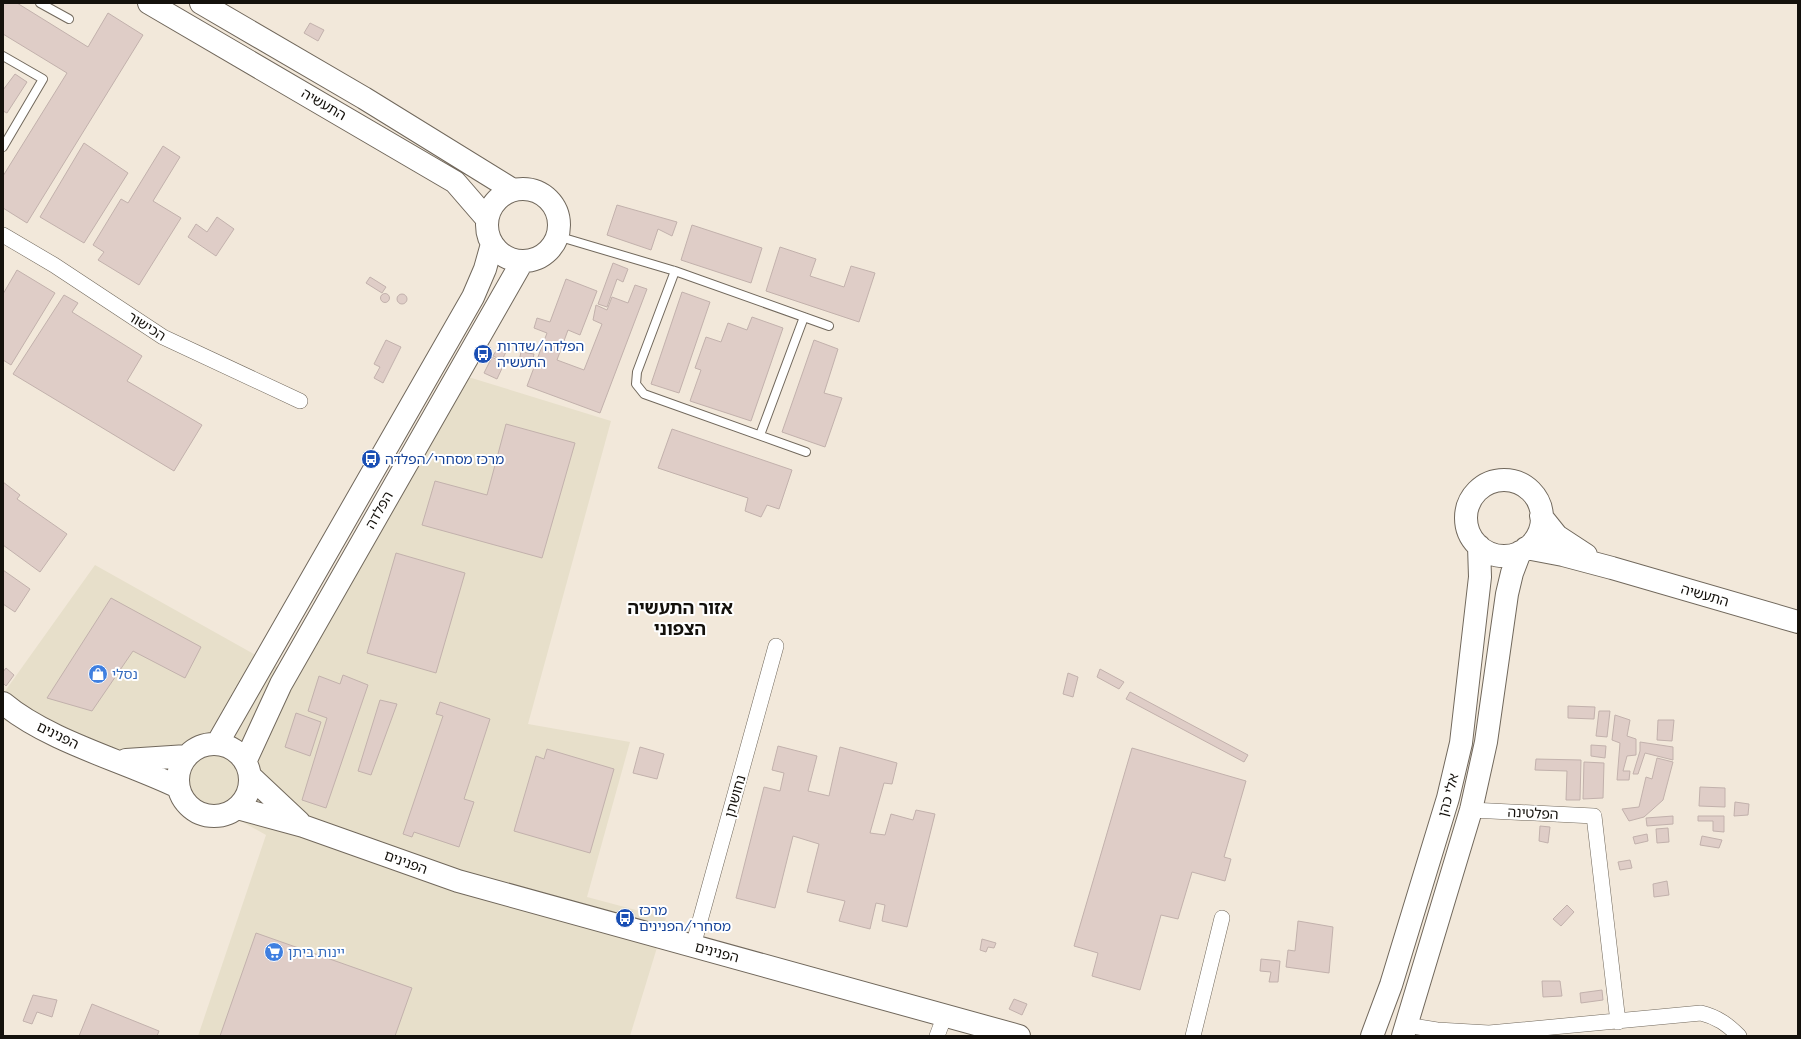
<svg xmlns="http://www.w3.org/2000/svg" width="1801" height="1039" font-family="Raleway,'Noto Sans Hebrew',sans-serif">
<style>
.commercial{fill:#e7dfca}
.building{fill:#dfcdc7;stroke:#c2b1ac}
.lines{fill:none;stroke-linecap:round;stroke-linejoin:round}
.lane-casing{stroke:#71685c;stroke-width:10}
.street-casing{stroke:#71685c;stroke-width:16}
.secondary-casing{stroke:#71685c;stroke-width:24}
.lane{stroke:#fff;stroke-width:8}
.street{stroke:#fff;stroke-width:15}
.secondary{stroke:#fff;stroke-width:22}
.labels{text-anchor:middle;stroke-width:4;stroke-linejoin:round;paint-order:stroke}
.street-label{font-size:14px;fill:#14110c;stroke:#fff}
.transit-label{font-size:14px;fill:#164399;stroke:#fff;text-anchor:start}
.shop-label{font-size:14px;fill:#366cbe;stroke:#fff;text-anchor:start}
.district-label{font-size:18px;font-weight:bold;fill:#14110c;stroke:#fff}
</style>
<rect width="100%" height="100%" fill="#f2e8da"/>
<path class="commercial" d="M465,376L611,421L528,724L630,742L587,897L666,918L630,1036H198L266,835L241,821L3,720V694L95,565L293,676Z"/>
<path class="building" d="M3,3H17L88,47L108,13L143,35L27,223L3,208V176L67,73L3,34Z
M310,23L324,30L318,41L304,33Z
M15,74L27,82L7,113L3,111V90Z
M84,143L128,173L84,243L40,217Z
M163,146L180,157L153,201L181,218L139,285L98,260L104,252L93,245L121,199L128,203Z
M617,205L677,222L672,236L658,229L651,250L607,235Z
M217,217L234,229L216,256L188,237L196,224L207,232Z
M692,225L762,248L751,283L681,260Z
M780,247L816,259L810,276L844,287L851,266L875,273L859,322L766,291Z
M613,263L628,269L623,282L617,279L607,307L598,304Z
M17,270L55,293L11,365L3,360V294Z
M370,277L386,287L382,293L366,283Z
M566,279L597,291L580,335L568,330L557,360L584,370L602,324L593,320L596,305L607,310L612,297L628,303L635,285L647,289L600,413L527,386L547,333L534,328L537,318L550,322Z
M682,292L710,302L679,393L651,384Z
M380.5 298a4.5 4.5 0 1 1 9 0a4.5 4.5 0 1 1-9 0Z
M397 299a5 5 0 1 1 10 0a5 5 0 1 1-10 0Z
M64,295L78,303L72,312L142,356L127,381L202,425L174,471L13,374Z
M752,317L783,328L751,421L690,401L701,370L695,368L706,337L721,342L728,323L747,330Z
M386,340L401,347L383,383L374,378L380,367L374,364Z
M814,340L838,349L824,393L842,398L825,447L782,432Z
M501,342L509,346L502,360L493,356Z
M521,352L534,354L532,364L519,361Z
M492,357L504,364L497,379L484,373Z
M506,424L575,443L542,558L422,525L435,481L487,495Z
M672,429L792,470L779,509L767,505L761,517L745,511L748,498L658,468Z
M3,482L20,495L17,499L67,534L40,572L3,545Z
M396,553L465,573L436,673L367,653Z
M3,570L30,589L15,612L3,604Z
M111,598L201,647L185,678L133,651L92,711L47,698Z
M6,668L14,675L6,686L3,683V672Z
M1100,669L1124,682L1119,689L1097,677Z
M1068,673L1078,677L1073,697L1063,694Z
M343,675L368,685L326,808L302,800L327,718L308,711L319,676L340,684Z
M1130,692L1248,755L1244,762L1126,699Z
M380,700L397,704L371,775L358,771Z
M440,702L490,719L464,799L474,802L459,847L414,832L412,837L403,834L443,716L436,714Z
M1568,706L1595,707L1594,719L1568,718Z
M1599,711H1610L1607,737L1596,736Z
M296,713L321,722L310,756L285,747Z
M1615,715L1630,720L1627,736L1636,739V755L1627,756L1623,771H1630L1629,780H1617L1620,743L1612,740Z
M1658,720H1674L1672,741L1657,740Z
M1640,742L1673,747V760L1645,753L1638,774H1633L1640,751Z
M1591,745L1606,746L1605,758L1591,756Z
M778,746L817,756L808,791L829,796L840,747L897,763L892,784L884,783L870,833L885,835L891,814L913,820L916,810L935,814L907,927L882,921L885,905L876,903L870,929L839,921L845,901L807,892L819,844L793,836L775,908L736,898L764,787L780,791L784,773L772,770Z
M640,747L664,754L657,779L633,773Z
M1132,748L1246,781L1224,857L1231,859L1225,881L1192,872L1178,919L1161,915L1140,990L1092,976L1098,953L1074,946Z
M547,749L614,769L590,853L514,831L536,756L544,759Z
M1657,758L1673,762L1663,800L1644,817L1629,821L1622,809L1639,807L1646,777L1652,779Z
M1536,759L1581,760L1580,800H1566L1567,771L1535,770Z
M1584,762L1604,763L1603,798L1583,799Z
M1700,787L1725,788V807L1699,806Z
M1735,802L1749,804L1748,815L1734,816Z
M1673,816V824L1647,826L1646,818Z
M1698,816H1724V832L1713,831V821H1698Z
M1540,826L1550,827L1548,843L1539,841Z
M1668,828L1669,842L1657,843L1656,829Z
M1647,834L1648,841L1635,844L1633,837Z
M1702,836L1722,840L1719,848L1700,845Z
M1630,860L1632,868L1620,870L1618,862Z
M1667,881L1669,895L1654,897L1653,884Z
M1567,905L1574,912L1561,926L1553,919Z
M1298,921L1333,927L1329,973L1286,967L1288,950L1295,951Z
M256,933L412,988L395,1036H220Z
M982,939L996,943L994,948L988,947L986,952L980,950Z
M1261,959L1280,961L1278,982H1269L1271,972L1260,971Z
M1542,981H1560L1562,996L1543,997Z
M1602,990L1603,1000L1581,1003L1580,993Z
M33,995L57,1000L52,1017L37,1012L32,1024L23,1021Z
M1014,999L1027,1004L1022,1015L1009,1009Z
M92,1004L159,1031L157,1036H79Z"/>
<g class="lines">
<defs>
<path id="lane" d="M40,3L69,19
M3,56L43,79L3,147
M557,236L675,271L829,326
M675,271L637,372L636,384L644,394L806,452
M760,435L804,317"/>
<path id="street" d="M3,235L54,265L163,337L300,401
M1471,810L1594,816L1618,1022
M693,946L776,646
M1406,1025L1437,1030L1489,1033L1701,1013C1717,1017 1727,1024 1739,1036
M937,1036L945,1015
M1193,1036L1222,918"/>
<path id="secondary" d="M149,3L455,182L487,219
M201,3L364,98L513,190
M487 225a36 36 0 1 1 72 0a36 36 0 1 1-72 0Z
M1466 518a38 38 0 1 1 76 0a38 38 0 1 1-76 0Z
M1541,516L1557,536L1586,555
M1526,548L1563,555L1612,568L1798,622
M3,703C48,741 124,761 178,787
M217,744L473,297L485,269L492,244
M178 780a36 36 0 1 1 72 0a36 36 0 1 1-72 0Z
M126,760L187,756
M245,762L281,684L522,262
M250,776L299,822
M237,808L303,826L458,881L1019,1036
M1372,1036L1391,985L1448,798L1461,743L1480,577L1479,546
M1403,1036L1471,810L1486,742L1507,594L1512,573L1520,552"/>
</defs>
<use href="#lane" class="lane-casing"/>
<use href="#street" class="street-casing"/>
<use href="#secondary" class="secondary-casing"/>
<use href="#lane" class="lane"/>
<use href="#street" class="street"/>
<use href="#secondary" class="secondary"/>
</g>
<defs>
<symbol id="bus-disc" viewBox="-11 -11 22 22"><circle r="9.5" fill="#1a4fb4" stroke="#fff"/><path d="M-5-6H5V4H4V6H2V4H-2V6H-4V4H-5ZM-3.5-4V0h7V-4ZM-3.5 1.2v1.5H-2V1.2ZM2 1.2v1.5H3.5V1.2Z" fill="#fff"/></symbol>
<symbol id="shop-disc" viewBox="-11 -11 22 22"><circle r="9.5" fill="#3f7fe0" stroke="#fff"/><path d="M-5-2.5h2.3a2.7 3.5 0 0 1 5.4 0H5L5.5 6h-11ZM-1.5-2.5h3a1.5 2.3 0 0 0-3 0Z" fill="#fff"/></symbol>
<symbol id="supermarket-disc" viewBox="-11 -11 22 22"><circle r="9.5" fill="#3f7fe0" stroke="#fff"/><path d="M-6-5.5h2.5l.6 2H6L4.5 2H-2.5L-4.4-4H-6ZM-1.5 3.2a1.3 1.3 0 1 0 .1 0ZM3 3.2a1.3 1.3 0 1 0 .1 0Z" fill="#fff"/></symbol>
</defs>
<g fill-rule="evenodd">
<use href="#bus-disc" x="472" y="343" width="22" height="22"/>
<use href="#bus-disc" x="360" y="448" width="22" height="22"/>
<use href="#shop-disc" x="87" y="663" width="22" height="22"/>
<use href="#bus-disc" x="614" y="907" width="22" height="22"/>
<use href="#supermarket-disc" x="263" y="941" width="22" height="22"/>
</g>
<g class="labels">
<g class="street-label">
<text transform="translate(324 104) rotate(30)" y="5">התעשיה</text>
<text transform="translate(147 326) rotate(32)" y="5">הכישור</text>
<text transform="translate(379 510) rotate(-60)" y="5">הפלדה</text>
<text transform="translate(1705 595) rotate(16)" y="5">התעשיה</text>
<text transform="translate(58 735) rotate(26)" y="5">הפנינים</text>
<text transform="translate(1448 795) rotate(-75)" y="5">אלי כהן</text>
<text transform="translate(735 796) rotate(-74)" y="5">נחושתן</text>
<text transform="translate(1533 813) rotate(3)" y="5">הפלטינה</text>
<text transform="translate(406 862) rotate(20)" y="5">הפנינים</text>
<text transform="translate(717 952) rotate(15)" y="5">הפנינים</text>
</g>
<g class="transit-label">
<text x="497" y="351">הפלדה/שדרות<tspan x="497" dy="16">התעשיה</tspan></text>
<text x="385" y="464">מרכז מסחרי/הפלדה</text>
<text x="639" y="915">מרכז<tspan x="639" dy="16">מסחרי/הפנינים</tspan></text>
</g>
<g class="shop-label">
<text x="112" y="679">נסלי</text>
<text x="288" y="957">יינות ביתן</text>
</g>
<g class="district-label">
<text x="680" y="614">אזור התעשיה<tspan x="680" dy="21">הצפוני</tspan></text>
</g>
</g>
<rect width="1801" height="1039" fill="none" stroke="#14110c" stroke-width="8"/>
</svg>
